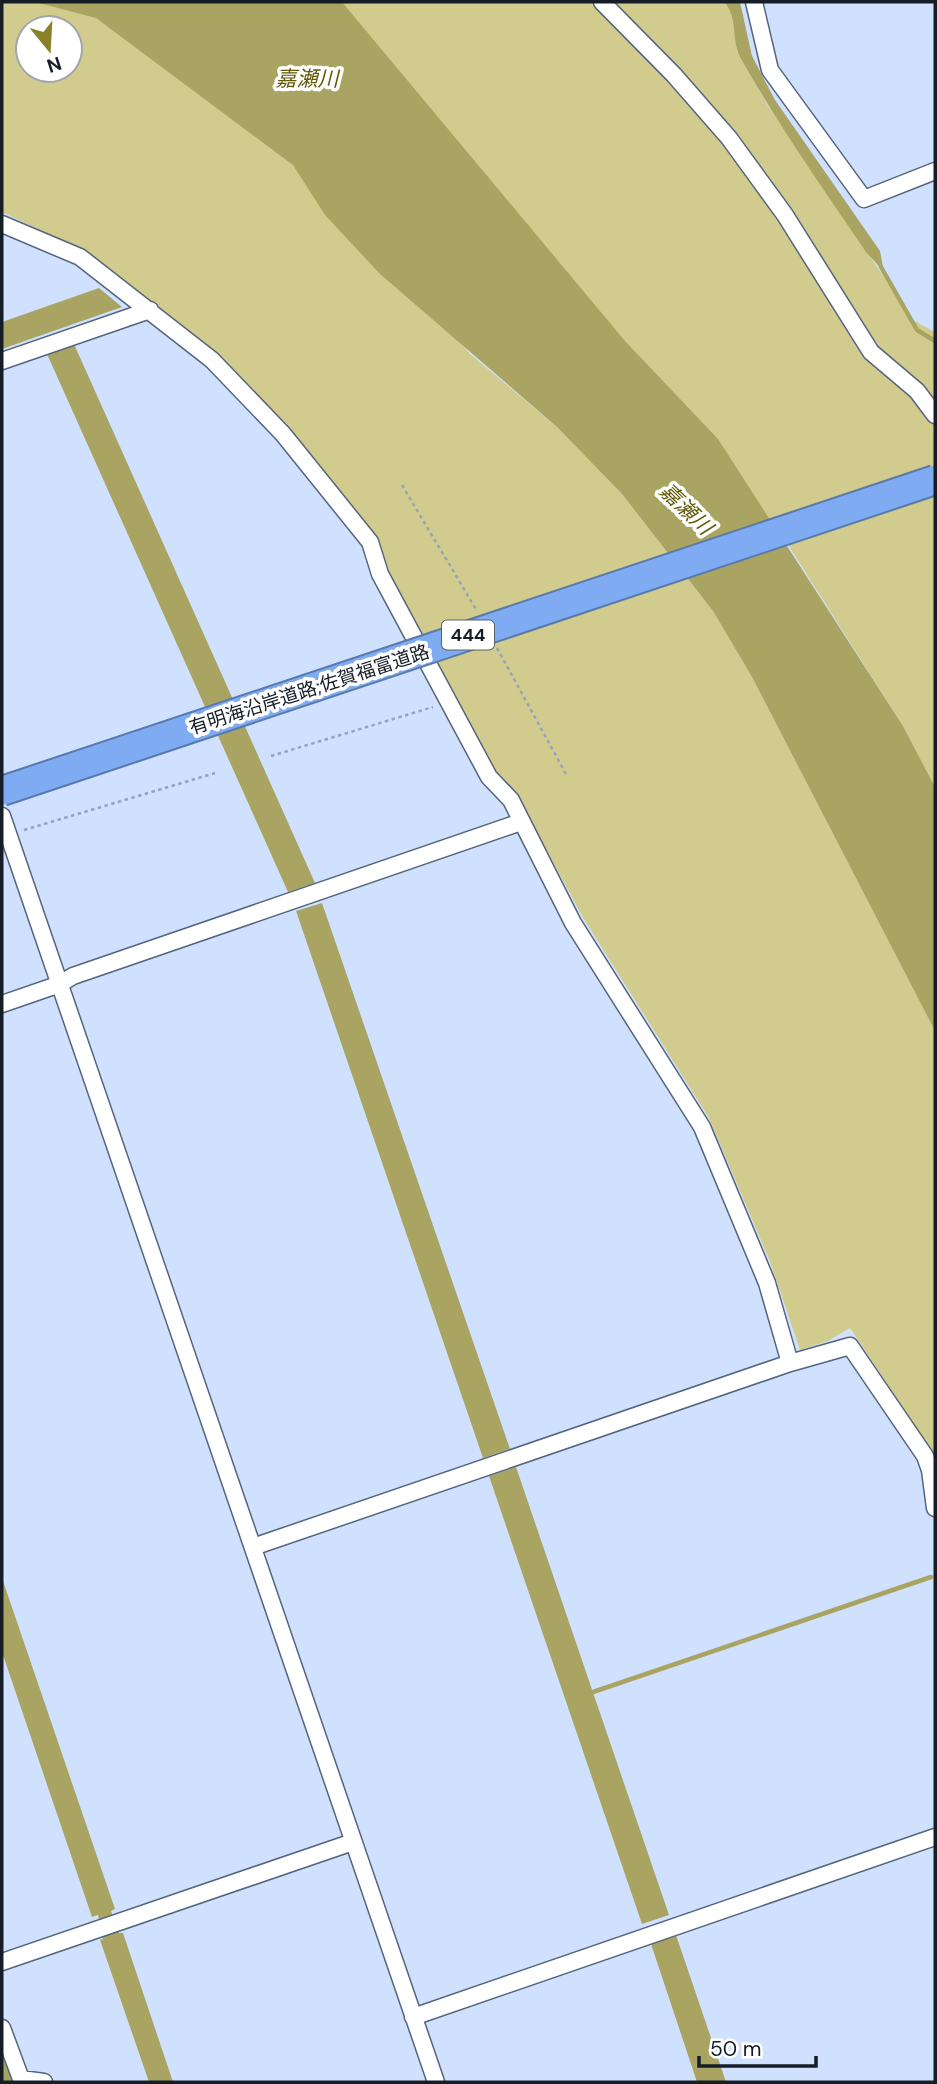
<svg xmlns="http://www.w3.org/2000/svg" width="937" height="2084" font-family="'DM Sans','Noto Sans JP',sans-serif">
<style>
.green{fill:#d1cc8d;fill-rule:evenodd}
.water{fill:#aaa463}
.lines{fill:none;stroke-linecap:round;stroke-linejoin:round}
.stream{stroke:#aaa463;stroke-width:4.5}
.street-casing{stroke:#56657e;stroke-width:19}
.path{stroke:#95a4bb;stroke-width:2.5;stroke-dasharray:3.5 3.5;stroke-linecap:butt}
.street{stroke:#fff;stroke-width:16}
.highway-bridge-casing{stroke:#5a79ab;stroke-width:32;stroke-linecap:butt}
.highway-bridge{stroke:#7eabf2;stroke-width:28}
.labels{text-anchor:middle;stroke-width:7;stroke-linejoin:round;paint-order:stroke}
.shield{fill:#fff;stroke:#5c6168;stroke-width:2}
.shield-label{font-size:18px;font-weight:bold;fill:#161d27}
.street-label{font-size:19px;fill:#161d27;stroke:#fff}
.water-label{font-size:21px;font-style:italic;fill:#615a09;stroke:#fff}
</style>
<rect width="100%" height="100%" fill="#cfe1fe"/>
<path class="green" d="M2,2H179L470,354L557,427L622,494L713,611L752,677L935,1031V1455L850,1328L828,1341L800,1350L771,1264L709,1118L582,916L517,794L496,775L387,577L292,433L215,352L86,252L2,212ZM28,28H70V70H28Z
M320,2H724L731,9L737,51L767,104L913,320L935,332V787L903,726L785,540L625,341Z"/>
<path class="water" d="M35,2H342L625,341L718,439L903,726L935,787V1031L752,677L713,611L622,494L557,427L380,274L325,215L293,165L96,18Z
M724,2H740L752,56L775,100L880,251L884,272L866,252C823,188 778,125 740,57C731,39 738,16 724,2Z
M99,288L122,307L2,349V322Z
M74,344L315,883L288,892L47,354Z
M322,903L510,1449L483,1458L296,911Z
M516,1467L669,1915L642,1924L489,1476Z
M2,1578L115,1909L111,1911L119,1933H123L173,2082H149L100,1940L103,1939L98,1915L92,1917L2,1652Z
M676,1935L726,2082H697L651,1944Z
M2,2048L15,2082H2Z"/>
<g class="lines">
<path class="stream" d="M881,267L917,330L935,341
M593,1692L931,1577"/>
<defs>
<path id="street" d="M602,2L674,75L729,138L785,215L871,352L917,391L935,415
M754,2L770,70L864,199L935,171
M2,224L80,257L212,360L283,434L370,542L380,574L489,777L511,800L573,923L702,1127L767,1283L790,1363
M2,361L150,310
M2,816L436,2082
M2,1004L60,984L73,976L521,822
M253,1547L790,1363L850,1346L925,1456L930,1470L935,1508
M2,1962L353,1842
M413,2017L935,1837
M2,2028L21,2079L44,2082"/>
</defs>
<use href="#street" class="street-casing"/>
<path class="path" d="M402,485L477,611
M497,648L566,774
M271,756L433,707
M24,830L215,773"/>
<use href="#street" class="street"/>
<defs>
<path id="highway-bridge" d="M2,791L935,480"/>
</defs>
<use href="#highway-bridge" class="highway-bridge-casing"/>
<use href="#highway-bridge" class="highway-bridge"/>
</g>
<g class="labels">
<rect class="shield" x="442" y="620.5" width="52" height="29" rx="5"/>
<g class="shield-label">
<text x="468" y="641">444</text>
</g>
<g class="street-label">
<text transform="translate(309 689) rotate(-18)" y="7">有明海沿岸道路;佐賀福富道路</text>
</g>
<g class="water-label">
<text x="307" y="86">嘉瀬川</text>
<text transform="translate(686 509) rotate(44)" y="7">嘉瀬川</text>
</g>
</g>
<rect width="937" height="2084" fill="none" stroke="#161d27" stroke-width="7"/>
<g transform="translate(49 49) rotate(162)"><circle r="33" fill="#ffffff" stroke="#a2a5a9" stroke-width="2"/>
<path d="M0-5L12 26L0 18L-12 26Z" fill="#898027"/>
<text y="-10" font-size="19" font-weight="bold" text-anchor="middle" fill="#161d27">N</text>
</g>
<path d="M699 2056v10h117v-10" fill="none" stroke="#161d27" stroke-width="3.5"/>
<text x="710" y="2056" font-size="21" fill="#161d27" stroke="#ffffff" stroke-width="5" paint-order="stroke">50 m</text>
</svg>
